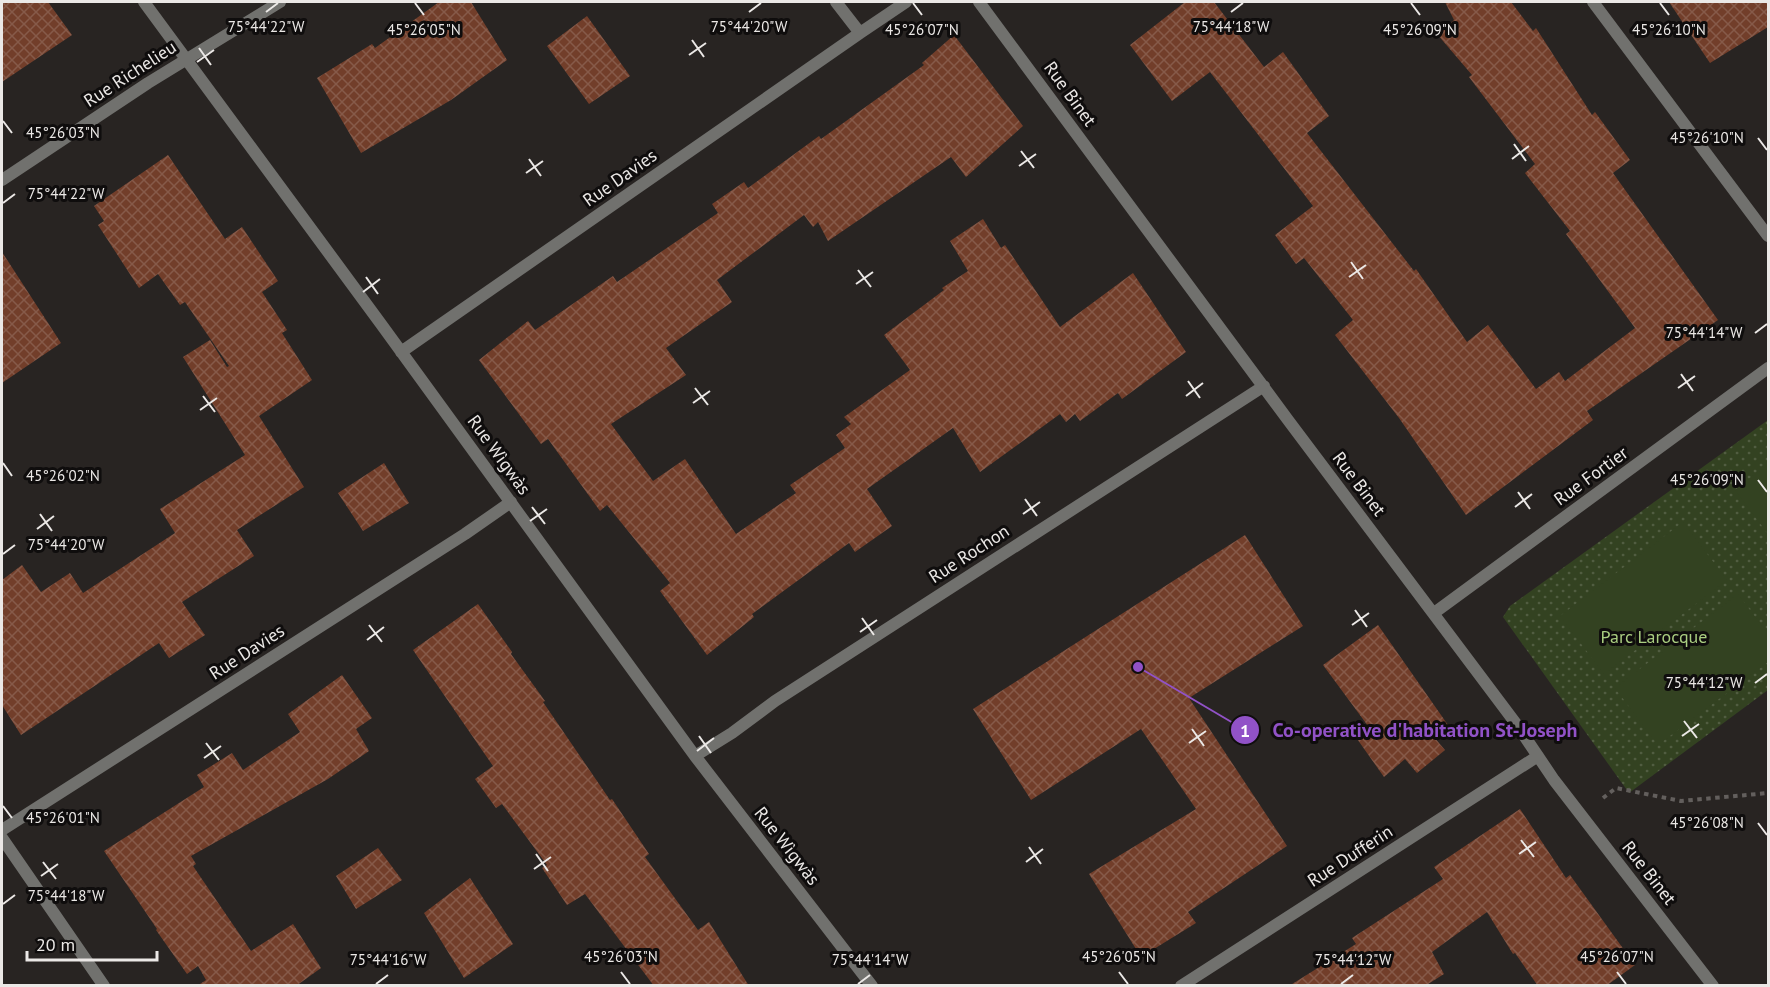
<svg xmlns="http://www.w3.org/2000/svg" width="1770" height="987" font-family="'PT Sans',sans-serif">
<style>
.park{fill:url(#park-dots)}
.garden{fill:#334221}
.building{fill:url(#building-cross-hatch)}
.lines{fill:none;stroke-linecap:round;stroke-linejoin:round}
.path{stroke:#635f5d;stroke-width:4;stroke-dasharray:4.5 4.5;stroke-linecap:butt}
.minor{stroke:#71716e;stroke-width:12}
.ticks{fill:none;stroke:#ebe8e6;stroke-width:2}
.labels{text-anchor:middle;stroke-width:6;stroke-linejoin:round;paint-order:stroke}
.street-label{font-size:18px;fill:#ebe8e6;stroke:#0f0d0d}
.park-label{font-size:18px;fill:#aace81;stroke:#0f0d0d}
.ticks-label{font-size:15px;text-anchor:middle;fill:#ebe8e6;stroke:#0f0d0d;stroke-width:6;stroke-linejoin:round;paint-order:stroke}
.leader{fill:none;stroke:#9152c7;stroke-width:2}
.callout-dot{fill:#9152c7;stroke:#0f0d0d;stroke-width:2}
.mark-label{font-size:18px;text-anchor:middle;font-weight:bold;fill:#fff}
.callout-label{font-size:20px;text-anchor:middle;font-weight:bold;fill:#9152c7;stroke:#0f0d0d;stroke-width:6;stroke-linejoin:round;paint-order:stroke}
</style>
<defs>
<pattern id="park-dots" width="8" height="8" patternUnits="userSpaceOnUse" patternTransform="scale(1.5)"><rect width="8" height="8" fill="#334221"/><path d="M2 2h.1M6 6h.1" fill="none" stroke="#515d41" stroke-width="1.8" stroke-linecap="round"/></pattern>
<pattern id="building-cross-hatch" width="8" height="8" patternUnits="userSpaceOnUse" patternTransform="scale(1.5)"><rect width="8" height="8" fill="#723e2a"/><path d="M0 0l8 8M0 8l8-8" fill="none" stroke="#865a49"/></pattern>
</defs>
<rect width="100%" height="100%" fill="#282422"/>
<path class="park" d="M1768,420V690L1629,793L1503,617L1510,606Z"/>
<path class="garden" d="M1768,464V534L1735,490Z
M1683,522L1727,580L1604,674L1560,616Z
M1738,594L1768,634V662L1658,745L1615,688Z"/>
<path class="building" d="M2,2H48L72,35L2,82Z
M439,2H471L507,60L451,100L361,153L317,78L372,44L375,48Z
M1185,2H1214L1264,67L1283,52L1329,116L1307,133L1414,271L1416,269L1467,342L1488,325L1536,389L1559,372L1565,381L1635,328L1566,234L1570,231L1525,173L1535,164L1469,77L1472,75L1437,34L1454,20L1445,2H1511L1533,31L1536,28L1592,115L1595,112L1630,160L1613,173L1718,320L1587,411L1593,420L1466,515L1399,418L1335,335L1353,320L1304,258L1296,264L1275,235L1313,206L1210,72L1172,101L1130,45Z
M1669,2H1768V27L1710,63Z
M587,16L630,76L589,104L547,46Z
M954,35L1023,126L966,177L951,157L828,241L818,222L813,227L804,215L717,280L732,302L666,348L686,375L611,424L653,481L685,459L736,534L796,493L790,485L845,448L836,435L851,424L844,417L910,370L884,335L944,290L942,288L968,271L950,241L983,219L1001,248L1005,245L1060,327L1133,273L1186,352L1122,399L1118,393L1080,421L1075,414L1066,422L1060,414L980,472L953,428L867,489L892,526L855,552L849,543L752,614L754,617L707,655L660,591L670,583L607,505L600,511L548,439L541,444L479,360L528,321L535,330L613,276L617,282L718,213L712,204L744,182L748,188L819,136L821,139L924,65L922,63Z
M168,155L225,239L242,227L278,281L262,292L287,330L282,333L312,380L259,416L304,487L237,530L254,556L182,602L205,635L169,658L159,643L21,735L2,705V580L22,565L41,592L70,573L83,593L175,533L160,509L245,455L183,357L210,340L227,367L229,366L185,302L180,305L158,274L139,288L98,225L104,221L94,206Z
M2,252L61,343L2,383Z
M384,463L409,503L363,531L338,493Z
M1245,535L1303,626L1189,698L1287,846L1188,912L1196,923L1141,957L1089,874L1196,809L1141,729L1031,800L973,709Z
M478,604L512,652L511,654L545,701L543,702L610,800L612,799L649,854L645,857L698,930L709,922L749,986H654L585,894L567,905L542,868L547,865L502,804L496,808L475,779L493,766L413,650Z
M1378,625L1448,725L1433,736L1445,750L1417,773L1405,759L1384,777L1355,736L1368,726L1323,665Z
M342,675L372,718L356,729L369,751L328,779L191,856L196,864L193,866L251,951L293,924L321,968L296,986H197L206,980L198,966L187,974L156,930L157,929L104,851L204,787L197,775L232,753L243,770L300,732L288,714Z
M1520,809L1566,878L1570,875L1635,965L1606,986H1538L1515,953L1513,954L1487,912L1432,952L1444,974L1425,986H1289L1356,944L1352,938L1443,879L1434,867Z
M378,848L402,880L356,909L336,876Z
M470,878L513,944L464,978L424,913Z"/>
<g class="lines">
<path class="path" d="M1603,798L1616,788L1681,801L1768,793"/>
<path class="minor" d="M144,2L381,324L695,756L872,986
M836,2L860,33L906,2
M979,2L1288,420L1517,725L1554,780L1713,986
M1593,2L1768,236
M2,180L148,83L280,2
M401,352L860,33
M1434,613L1768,368
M695,756L732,733L775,701L1264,386
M2,830L465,534L511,502
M2,838L104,986
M1181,986L1538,756"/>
</g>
<path class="ticks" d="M415,3L424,15M913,3L922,15M1411,3L1420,15M1660,3L1669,15M266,12L278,3M749,12L761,3M1231,12L1243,3M692,40L704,57M199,48L211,65M689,55L706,43M197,62L214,50M3,121L12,133M1758,138L1767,150M1514,144L1526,161M1021,151L1034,168M529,159L541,176M1512,159L1529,146M1019,166L1036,154M526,173L543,161M3,203L15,194M1351,262L1363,279M858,270L871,287M366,277L378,294M1349,277L1366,265M856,284L873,272M363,292L380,279M1755,333L1767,324M1681,374L1693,391M1188,381L1200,398M695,388L708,405M1678,388L1695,376M203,396L215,412M1186,396L1203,383M693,403L710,391M200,410L217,398M3,463L12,476M1758,480L1767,492M1518,492L1530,509M1025,499L1037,516M532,507L545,524M1515,507L1532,494M40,514L52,531M1023,514L1040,502M530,521L547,509M37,529L54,516M3,554L15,545M1355,610L1367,627M862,618L874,635M369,625L382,642M1352,625L1369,613M860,632L877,620M367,640L384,627M1755,683L1767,674M1684,721L1697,738M1192,729L1204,746M699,736L711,753M1682,736L1699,724M206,743L219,760M1189,743L1206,731M697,751L714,738M204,758L221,746M3,806L12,818M1758,823L1767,835M1521,840L1534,857M1029,847L1041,864M536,854L548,871M1519,854L1536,842M43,862L56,879M1026,862L1043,849M534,869L551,857M41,876L58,864M3,904L15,895M621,972L630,984M1119,972L1128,984M1617,972L1626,984M376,984L388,975M858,984L870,975M1341,984L1353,975"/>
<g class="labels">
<g class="street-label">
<text transform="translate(130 74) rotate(-33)" y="6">Rue Richelieu</text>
<text transform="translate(1070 94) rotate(54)" y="6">Rue Binet</text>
<text transform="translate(620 178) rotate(-35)" y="6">Rue Davies</text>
<text transform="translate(499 455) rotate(54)" y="6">Rue Wìgwàs</text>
<text transform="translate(1591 476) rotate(-36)" y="6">Rue Fortier</text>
<text transform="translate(1359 484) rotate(53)" y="6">Rue Binet</text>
<text transform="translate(969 554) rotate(-33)" y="6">Rue Rochon</text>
<text transform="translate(247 652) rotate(-33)" y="6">Rue Davies</text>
<text transform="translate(787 846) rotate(52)" y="6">Rue Wìgwàs</text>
<text transform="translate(1350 856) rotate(-33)" y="6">Rue Dufferin</text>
<text transform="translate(1649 873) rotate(52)" y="6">Rue Binet</text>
</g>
<g class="park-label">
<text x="1654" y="643">Parc Larocque</text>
</g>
</g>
<g class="ticks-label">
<text x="266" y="32">75°44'22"W</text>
<text x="749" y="32">75°44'20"W</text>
<text x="1231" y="32">75°44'18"W</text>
<text x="424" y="35">45°26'05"N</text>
<text x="922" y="35">45°26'07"N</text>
<text x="1420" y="35">45°26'09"N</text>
<text x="1669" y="35">45°26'10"N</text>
<text x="63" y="138">45°26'03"N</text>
<text x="1707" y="143">45°26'10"N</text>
<text x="66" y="199">75°44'22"W</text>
<text x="1704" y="338">75°44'14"W</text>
<text x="63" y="481">45°26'02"N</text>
<text x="1707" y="485">45°26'09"N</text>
<text x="66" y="550">75°44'20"W</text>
<text x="1704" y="688">75°44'12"W</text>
<text x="63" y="823">45°26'01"N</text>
<text x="1707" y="828">45°26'08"N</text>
<text x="66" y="901">75°44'18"W</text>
<text x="621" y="962">45°26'03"N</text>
<text x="1119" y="962">45°26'05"N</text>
<text x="1617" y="962">45°26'07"N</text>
<text x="388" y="965">75°44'16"W</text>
<text x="870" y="965">75°44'14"W</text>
<text x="1353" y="965">75°44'12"W</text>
</g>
<path class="leader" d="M1138 667L1245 730"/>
<g class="callout-dot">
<circle cx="1138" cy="667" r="6"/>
<circle cx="1245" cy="730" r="15"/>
</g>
<g class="mark-label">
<text x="1245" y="737">1</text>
</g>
<g class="callout-label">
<text x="1425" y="737">Co-operative d'habitation St-Joseph</text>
</g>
<rect width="1770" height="987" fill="none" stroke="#ebe8e6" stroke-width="6"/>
<path d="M27 951v9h130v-9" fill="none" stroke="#ebe8e6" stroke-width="3"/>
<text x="36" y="951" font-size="18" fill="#ebe8e6" stroke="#0f0d0d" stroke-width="4.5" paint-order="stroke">20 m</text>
</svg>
